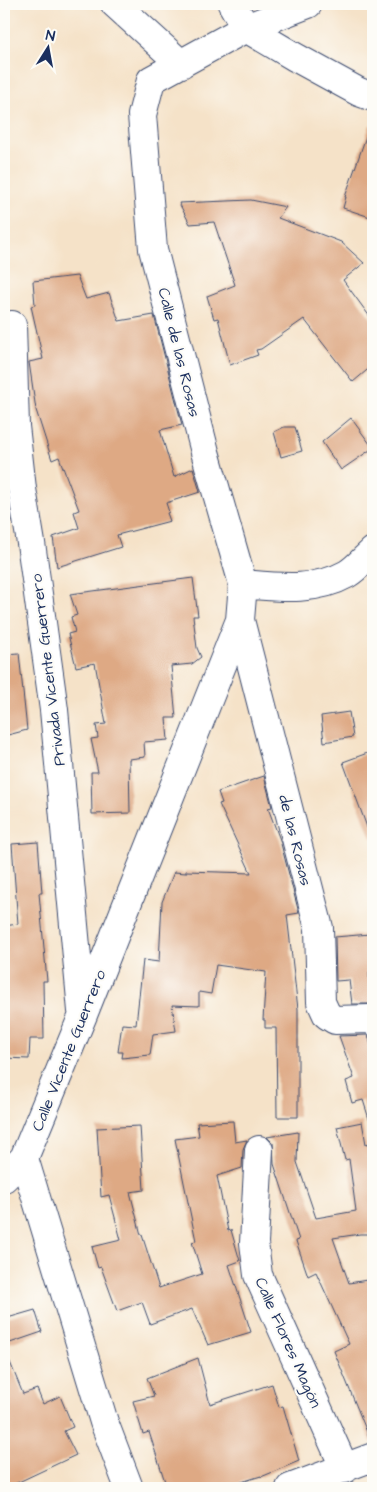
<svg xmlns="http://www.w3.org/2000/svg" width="377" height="1492" font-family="'Architects Daughter',sans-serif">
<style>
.building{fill:#dea984}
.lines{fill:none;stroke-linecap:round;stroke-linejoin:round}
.minor-casing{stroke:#3c4a6e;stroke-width:30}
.minor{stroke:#fff;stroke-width:28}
.labels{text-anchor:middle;stroke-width:4.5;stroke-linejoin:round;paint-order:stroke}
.street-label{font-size:16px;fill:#1b2f5e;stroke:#fdfcf7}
</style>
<rect width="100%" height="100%" fill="#fdfcf7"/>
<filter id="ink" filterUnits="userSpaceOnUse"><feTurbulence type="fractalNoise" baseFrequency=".02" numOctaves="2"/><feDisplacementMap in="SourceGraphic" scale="10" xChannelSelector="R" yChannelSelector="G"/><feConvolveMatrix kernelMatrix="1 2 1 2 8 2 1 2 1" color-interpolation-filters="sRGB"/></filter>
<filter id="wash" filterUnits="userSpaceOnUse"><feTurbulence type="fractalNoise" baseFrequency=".0096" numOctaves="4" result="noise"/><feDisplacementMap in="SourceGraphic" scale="20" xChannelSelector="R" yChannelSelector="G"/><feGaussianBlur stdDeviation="1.12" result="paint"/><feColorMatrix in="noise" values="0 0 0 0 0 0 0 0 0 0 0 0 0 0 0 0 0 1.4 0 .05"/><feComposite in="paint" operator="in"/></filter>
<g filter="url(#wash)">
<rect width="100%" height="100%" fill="#f5e2c8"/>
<g id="blocks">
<path class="building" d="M370,125L373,126V218L343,208L346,197H345Z
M251,200L286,207L278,218L341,242L364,263L343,280L373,321V365L353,382L304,319L261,349L256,350L258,355L230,365L218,318L214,319L207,296L235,285L214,222L190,224L179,203Z
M77,276L86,299L109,293L119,321L154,315L182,425L160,430L174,477L193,468L200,492L166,503L169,512L167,513L170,521L117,535L121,547L57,567L53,537L79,528L74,512L79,510L59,457L52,460L36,410L29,362L43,359L31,306L35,305L33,281Z
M351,418L373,448L341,470L322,442Z
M284,427H295L302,451L281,457L274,432Z
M193,578L198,616H193L197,648L201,657L192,664L171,666L176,718H166L168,740L144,742L145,757L129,759L130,813L92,814L91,772H98L91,739L98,738L96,725L106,724L95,663L76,667L68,634L75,632L71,617L77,615L70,594Z
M19,653L27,730L4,736V654Z
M349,712L353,737L324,742L321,716Z
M373,751V837L371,838L343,762Z
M264,776L272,807L268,808L280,840L299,913L287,915L298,1009V1117H277L276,1028H265V1020H263L266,972L216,965L211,994L199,992V1006L172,1005L176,1031L153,1034L150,1055L122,1058L123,1052H118L122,1024L136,1025L143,960L159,962L162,902L174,872L186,873V871L251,873L219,804L222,803L218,792Z
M38,842L42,893H39L47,981H43L44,1039H30L29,1059L4,1058V926L18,924L12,844Z
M370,934L372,973H369L370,1004H352L349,980L336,981L335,937Z
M368,1035L373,1053V1121L370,1122L363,1100L352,1103L346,1081L354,1078L339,1036Z
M233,1121L235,1142L247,1140L243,1149L242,1168L217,1176L228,1231L231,1230L240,1261L229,1265L251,1332L208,1345L192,1309L150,1324L142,1302L117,1311L101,1267L98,1268L92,1247L121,1240L109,1195L101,1197L97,1128L140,1126L144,1190L130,1192L141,1235H142L159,1288L202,1274L192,1242L196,1241L175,1139L199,1136L197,1123Z
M362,1122L366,1144L373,1142V1234H360L333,1238L349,1283L373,1279V1442H371L334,1351L349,1344L316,1272L308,1276L296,1241L299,1240L274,1164L273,1143L267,1137L298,1132L297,1162L316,1218L356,1211L349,1159L345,1160L337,1127Z
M35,1310L42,1332L4,1345V1319Z
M4,1350H5L23,1394L37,1389L43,1404L60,1396L73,1427L64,1431L76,1455L6,1488H4Z
M198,1358L210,1404L272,1384L279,1407L283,1406L299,1461L261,1477V1476L222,1488H167L149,1432L143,1434L133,1401L154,1396L147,1378Z"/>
</g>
</g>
<g filter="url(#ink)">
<use href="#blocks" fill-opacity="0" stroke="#3c4a6e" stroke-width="1"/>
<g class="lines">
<defs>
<path id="minor" d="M115,4L181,64
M232,4L246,28L295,57L359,92L373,97
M12,325L15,426L22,489L31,543L54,710L82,1011
M243,584C278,587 315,592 347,574C356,569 365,558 373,551
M240,620L319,928L321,1002L327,1015L335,1020L369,1019L373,1021
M259,1150L254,1243L258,1275L345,1469
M4,1178L24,1158
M129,1488L104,1422L24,1158L83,1015L240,620L243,584L205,452L153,249L142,115L151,80L246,28L308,4
M290,1488L373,1457"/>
</defs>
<use href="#minor" class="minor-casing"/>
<use href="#minor" class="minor"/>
</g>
</g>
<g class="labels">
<g class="street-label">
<text transform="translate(180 352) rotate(76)" y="6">Calle de las Rosas</text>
<text transform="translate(47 670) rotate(-97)" y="6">Privada Vicente Guerrero</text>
<text transform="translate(296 840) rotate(76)" y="6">de las Rosas</text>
<text transform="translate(68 1050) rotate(-68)" y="6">Calle Vicente Guerrero</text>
<text transform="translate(289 1342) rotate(66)" y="6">Calle Flores Magón</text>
</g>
</g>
<rect width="377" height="1492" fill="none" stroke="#fdfcf7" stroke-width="20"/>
<g transform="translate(48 48) rotate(11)" stroke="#fdfcf7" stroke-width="4" paint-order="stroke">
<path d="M0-4L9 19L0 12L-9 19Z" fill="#1b2f5e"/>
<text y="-8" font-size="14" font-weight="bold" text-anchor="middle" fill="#1b2f5e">N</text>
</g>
</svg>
